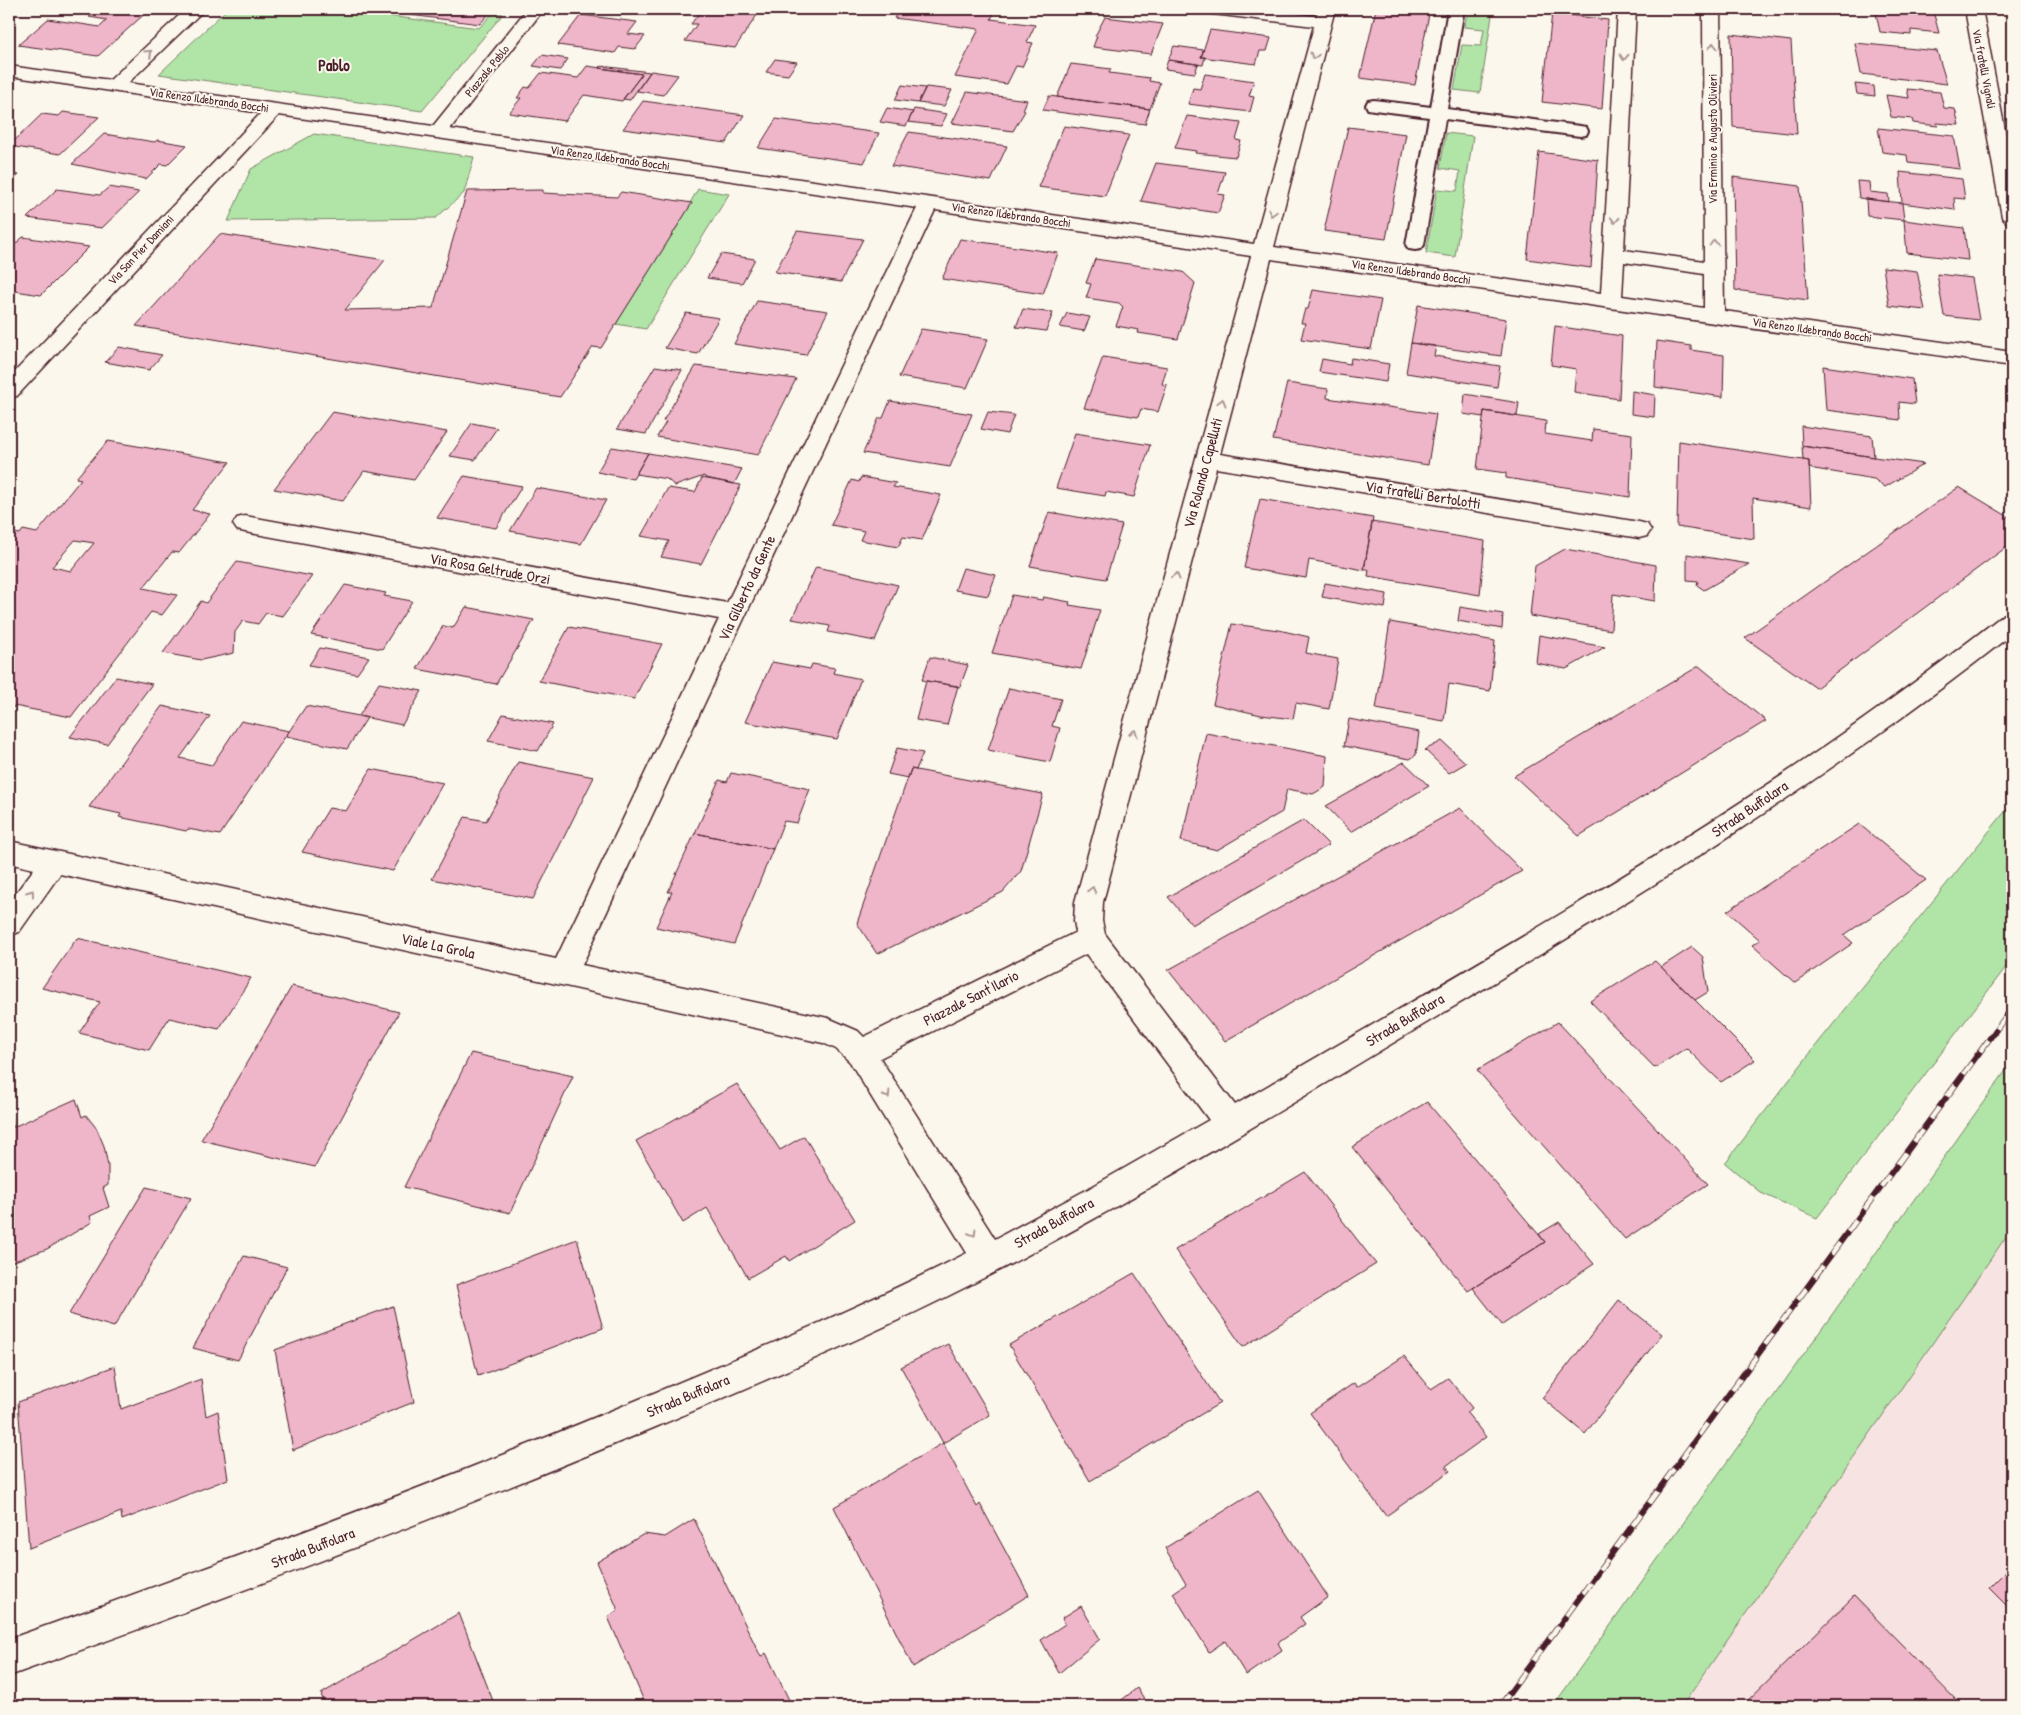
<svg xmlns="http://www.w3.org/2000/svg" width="2021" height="1715" font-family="'Patrick Hand',sans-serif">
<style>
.built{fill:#f7e4e2}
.green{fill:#b0e5a7;stroke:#7d8269}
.building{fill:#efb6ca;stroke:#4a1f2b;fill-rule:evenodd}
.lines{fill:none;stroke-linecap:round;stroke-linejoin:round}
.lane-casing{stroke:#4a1f2b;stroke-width:4}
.street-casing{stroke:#4a1f2b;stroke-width:3}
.lane{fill:#fbf7ec;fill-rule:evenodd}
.street{fill:#fbf7ec;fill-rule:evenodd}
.rail-casing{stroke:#4a1f2b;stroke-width:6}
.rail{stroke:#fbf7ec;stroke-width:4.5;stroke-dasharray:14;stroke-linecap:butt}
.oneway{stroke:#ab9695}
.labels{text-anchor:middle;stroke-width:4;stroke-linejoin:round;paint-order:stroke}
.far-street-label{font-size:12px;fill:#4a1f2b;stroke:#fbf7ec}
.street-label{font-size:15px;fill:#4a1f2b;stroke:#fbf7ec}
.far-district-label{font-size:16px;font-weight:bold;fill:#4a1f2b;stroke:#fbf7ec}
</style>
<rect width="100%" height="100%" fill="#fbf7ec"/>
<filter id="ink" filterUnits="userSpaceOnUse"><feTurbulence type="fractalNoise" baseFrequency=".02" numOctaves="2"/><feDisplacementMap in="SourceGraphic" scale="10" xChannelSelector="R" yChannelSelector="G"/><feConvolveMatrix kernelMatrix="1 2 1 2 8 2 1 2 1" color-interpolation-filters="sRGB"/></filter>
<g filter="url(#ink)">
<path class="built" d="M2012,1228V1706H1682L1812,1516Z"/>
<path class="green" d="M227,9H336L479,28L493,13L503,14L422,111L159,74Z
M1468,9H1493L1480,93L1454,90L1462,45L1481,46L1484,29L1464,27Z
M1446,133L1473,136L1455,257L1426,253L1437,189L1457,191L1460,171L1440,168Z
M314,134L474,157L464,193L436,218L228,221L251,169Z
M698,189L729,194L646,329L616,324L692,203H690Z
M2012,803V959L1817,1218L1761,1193L1725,1163L1818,1043Z
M2012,1062V1228L1682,1706H1553Z"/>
<path class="building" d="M98,9H150L98,56L18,45L48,19L100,27L107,20L89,17Z
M398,9H493L480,24L394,13Z
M644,9H692L688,14Z
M702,9H761L735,48L685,41L697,24H691Z
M818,9H851L849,13Z
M900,9H996L991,19L1035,25L1027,42L1033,43L1022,67L1016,66L1007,84L955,77L979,29L894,18Z
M1376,9H1430L1415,85L1360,78Z
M1875,9L1933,11L1939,33L1911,30V35L1880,32Z
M1552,13L1608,20L1602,109L1542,102Z
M581,15L637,22L628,34L645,36L635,49L619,47L615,53L558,45Z
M1105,17L1163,24L1151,54L1093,47L1097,36H1095Z
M1210,30L1271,38L1267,51H1260L1256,64L1201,57Z
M1731,34L1791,41L1797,134L1733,127Z
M1855,43L1937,51L1947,84L1861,74Z
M1174,46L1204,50L1201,57H1205L1203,65L1168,60Z
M542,55L568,59L560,70L533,66Z
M775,59L797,62L788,75L766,72Z
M1168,60L1198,64L1195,73L1165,69Z
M1071,64L1111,69L1109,73L1150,78L1149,81L1160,83L1150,109L1057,97Z
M587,66L642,74L622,101L584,95L565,121L509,113L521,98H517L525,87L529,88L541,73L578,78Z
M601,66L650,72L630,100L623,99L642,74L599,68Z
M651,71L678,75L663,95L637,91Z
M1205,74L1254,81L1249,96L1254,97L1250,112L1188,104L1193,88L1200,89Z
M1855,84L1874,86L1875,96L1857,94Z
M902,85L925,88L918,103L895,100Z
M926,87L952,90L944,106L918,103Z
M1907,89L1940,92L1944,108L1955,109L1959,125L1937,123L1938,126L1913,123L1912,119L1891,117L1886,95L1909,98Z
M967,92L1027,100L1023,110L1025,111L1013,131L952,123Z
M1049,96L1057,97L1150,109L1145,124L1043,110Z
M643,101L744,115L726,143L623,129Z
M887,108L913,112L906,126L880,122Z
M914,109L947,114L941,126L908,122Z
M63,112L99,117L60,154L9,146L42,114L59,116Z
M1187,116L1241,123L1236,140L1241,141L1236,157L1195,153L1196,151L1175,148Z
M776,119L879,133L864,163L758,148Z
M1064,126L1129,135L1105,196L1038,187Z
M1348,127L1406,134L1386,239L1324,231Z
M1878,128L1954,136L1960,169L1908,163L1907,155L1882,152Z
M909,132L1007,146L991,181L891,166Z
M104,134L155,142L157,140L187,145L167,165L161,164L146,179L72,164Z
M1539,152L1598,160L1591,268L1527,259Z
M1156,163L1225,172L1218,194L1225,195L1218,213L1141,201Z
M1900,172L1962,179L1965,199L1954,198L1955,210L1902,203Z
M9,173L19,175L9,184Z
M1733,177L1800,186L1808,300L1735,290Z
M1857,181L1869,182L1870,192L1888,194L1889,202L1859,198Z
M109,187L139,192L102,228L27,218L57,189L100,195Z
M543,190V193L617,197L621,192L692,203L601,348L593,347L560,397L136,326L220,234L385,260L345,310L433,308L467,191Z
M1866,199L1902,203L1904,220L1867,216Z
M1904,220L1964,228L1968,260L1907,253Z
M797,231L863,239L841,282L775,272Z
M23,237L89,247L41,295L9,290V250Z
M960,239L1058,253L1043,294L942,279Z
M721,254L755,259L742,283L707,278Z
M1095,259L1183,272L1195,283L1178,339L1138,333L1139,330L1116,326L1123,307L1119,303L1086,298L1091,284L1086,283Z
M1883,267L1917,271L1925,310L1889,306Z
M1937,274L1972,278L1979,320L1944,316Z
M1313,290L1381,300L1371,349L1301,339L1305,323H1301L1305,309H1308Z
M757,301L828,311L806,355L734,344Z
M1418,305L1506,319L1501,356L1411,343Z
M1023,309L1053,313L1046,331L1016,327Z
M686,313L719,318L698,354L665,348Z
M1067,313L1090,317L1084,331L1060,327Z
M1555,326L1622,336L1619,399L1574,392L1576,369L1551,365Z
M921,329L988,339L967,388L899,377Z
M1657,341L1691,346V350L1724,355L1723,397L1655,387Z
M1411,343L1436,346L1434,356L1500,366L1497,387L1406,373Z
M119,347L162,355L149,370L105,362Z
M1103,357L1167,367L1162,384L1167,385L1158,412L1141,409L1138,417L1084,408Z
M1351,358L1389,364L1386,382L1319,372L1322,359L1350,364Z
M655,366L682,370L646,434L617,429Z
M696,366L796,379L758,455L657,437L666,422L663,421Z
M1823,366L1912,379L1915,404L1899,402L1900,420L1826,410Z
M1287,383L1328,389L1327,398L1436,414L1428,465L1273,440Z
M1632,391L1655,395L1654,417L1631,414Z
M2007,393L2012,394V425Z
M1465,394L1519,403L1517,416L1484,411L1483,417L1463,414Z
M890,401L972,414L950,467L863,453L879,418H883Z
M1484,411L1546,421L1545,434L1592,441L1593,429L1632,434L1630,497L1506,478V473L1477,469Z
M332,412L447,432L414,480L364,471L343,501L274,489Z
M988,412L1014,415L1007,434L981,429Z
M472,423L497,428L475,460L450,456Z
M1801,426L1872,436L1874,457L1802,446Z
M1075,433L1150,445L1134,497L1106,492L1105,496L1056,488Z
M108,441L230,462L192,510L210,514L179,553L172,552L143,588L177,595L162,615L151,612L71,717L14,706L13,708L9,707V647L15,639L9,638V532L20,534L23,530L37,533L81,479L76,478ZM75,540L94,543L71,571L52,567Z
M1679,441L1809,461L1811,507L1753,498L1754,539L1677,527Z
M1802,446L1874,457L1924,464L1885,487L1874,479L1809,468V461L1803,460Z
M612,447L648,453L633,479L597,472Z
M648,453L742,469L734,484L706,478L704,476L675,486L667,479L636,474Z
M464,476L522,486L496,528L437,518Z
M861,477L896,483L893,487L941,495L922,540L903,537L898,547L860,540L864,531L831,525L852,480L859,482Z
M702,478L741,485L701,564L661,557L669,541L641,536L668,488L695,492Z
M1959,487L2012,519V543L1816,688L1745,638Z
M536,488L606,500L581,544L510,531Z
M1260,499L1373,518L1364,570L1309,560L1306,578L1244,568Z
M1049,512L1122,525L1106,579L1030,566Z
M1372,522L1485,541L1480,595L1368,576L1369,570H1364Z
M1565,549L1656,565L1655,601L1613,594L1611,630L1530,616L1535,566Z
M1687,554L1749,564L1704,590L1697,585L1698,581L1687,580Z
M237,562L312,576L283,616L266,613L258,624L243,621L235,632L234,653L201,660L163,653L201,601L206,603Z
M816,567L898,585L875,641L828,632L830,626L792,619Z
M963,568L996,575L988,596L955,590Z
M1325,583L1387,594L1385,608L1322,597Z
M345,585L386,593L384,596L412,601L382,649L311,635Z
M1012,595L1042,600L1043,597L1070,602L1069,605L1100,610L1081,669L992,653Z
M466,607L534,620L496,684L417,669L443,626L453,628Z
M1460,607L1503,614L1502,629L1458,621Z
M1390,622L1495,641L1490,691L1449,684L1444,721L1376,709Z
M1232,624L1279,630L1309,637L1306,653L1338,659L1329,709L1296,703L1293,719L1261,715L1213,704Z
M569,627L662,644L634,699L539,681Z
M1539,635L1605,647L1566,669L1536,663Z
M320,648L369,657L357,674L309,665Z
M930,657L968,665L960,687L922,680Z
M772,662L810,669L812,664L835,668L833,673L861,679L837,739L745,722Z
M1699,666L1766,721L1579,836L1514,776Z
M116,677L152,684L107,744L70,737Z
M926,681L958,686L947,725L916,720Z
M379,683L422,691L402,725L359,716Z
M1009,688L1061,699L1052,726L1060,728L1050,762L988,750Z
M162,706L210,716L180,758L212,765L241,721L289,731L220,835L188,829L186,831L119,817L121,814L89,807Z
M306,706L359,716L367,718L347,749L286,736Z
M503,714L553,724L538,751L488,741Z
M1349,719L1419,732L1416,755L1410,759L1344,746Z
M1206,733L1327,756L1325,787L1313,794L1287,789L1282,812L1217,850L1181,841Z
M1442,741L1466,763L1449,773L1425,750Z
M897,748L923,753L916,770L911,769L908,778L888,774Z
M518,762L594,777L533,899L432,879L465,817L486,821Z
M1404,762L1429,786L1351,832L1326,806Z
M371,769L443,783L393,871L302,852L329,808L346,811Z
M911,769L1043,794L1021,871L1003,892L877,954L857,923Z
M731,773L810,789L797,823L784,821L773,849L695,833L719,780L727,782Z
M1460,808L1522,871L1225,1041L1168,970Z
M1304,820L1329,845L1192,925L1168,897Z
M1859,824L1926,880L1844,935L1853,943L1795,983L1752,945L1760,940L1727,911Z
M695,833L773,849L734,944L656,927L672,892H668Z
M77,938L251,978L219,1029L169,1018L149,1050L79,1033L100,1002L42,988Z
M1692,947L1703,957L1708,992L1695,1000L1661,967Z
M1655,961L1695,1000L1755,1060L1721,1082L1686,1048L1655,1068L1590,1001Z
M292,986L399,1012L315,1167L201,1140Z
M1558,1022L1708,1184L1625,1239L1477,1070Z
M471,1053L573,1076L510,1213L404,1187Z
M737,1084L780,1150L804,1136L855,1220L789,1261L786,1256L748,1278L707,1208L683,1223L636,1141Z
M76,1099L82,1117L86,1115L97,1129L104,1146L108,1166V1185L103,1188L109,1207L90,1216L92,1222L47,1249L9,1263V1110L13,1127Z
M1427,1102L1545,1242L1468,1291L1352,1147Z
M1305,1172L1376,1264L1243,1347L1175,1250Z
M146,1187L191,1198L114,1327L69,1314Z
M1559,1222L1594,1264L1502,1325L1473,1288L1545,1242L1539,1234Z
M577,1239L603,1328L478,1376L456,1285Z
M244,1256L287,1267L238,1360L193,1348Z
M1134,1273L1220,1403L1090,1481L1009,1345Z
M1619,1300L1662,1334L1585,1434L1542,1398Z
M393,1306L414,1402L293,1450L275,1350Z
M948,1344L990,1415L943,1443L901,1367Z
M1404,1356L1431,1389L1448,1378L1472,1408L1467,1413L1486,1437L1446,1466L1450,1471L1386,1516L1310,1413L1354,1383L1357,1387Z
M115,1366L121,1409L201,1379L206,1416L218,1411L228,1479L122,1520L121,1512L29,1548L18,1402Z
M943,1443L977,1507L980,1504L1029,1595L913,1667L834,1507Z
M1258,1490L1328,1597L1300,1617L1305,1624L1278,1643L1282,1650L1246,1675L1225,1641L1209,1652L1173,1593L1186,1584L1165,1548Z
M694,1519L761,1657L766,1653L792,1706H646L608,1617L618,1610L597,1562L644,1534L665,1537Z
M2012,1565V1611L1989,1588Z
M1854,1596L1962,1706H1742Z
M1081,1606L1100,1639L1059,1673L1041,1640L1065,1624L1062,1618Z
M459,1613L495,1706H325L321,1694Z
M1137,1688L1149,1706H1114Z"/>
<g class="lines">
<defs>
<path id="lane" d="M1448,9H1464L1447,109L1580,126L1586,127L1588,131L1586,135L1580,136L1445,119L1424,245L1421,249L1415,250L1409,249L1406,245L1429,117L1374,110L1368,109L1366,105L1368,101L1374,100L1431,107Z"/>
<path id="street" d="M186,9H205L128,83L433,126L527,9H544L450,129L1254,244L1314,26L1213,14L1207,13L1204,9H1255L1316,16L1319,9H1335L1274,247L1601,293L1618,9H1636L1624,250L1704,261L1703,9H1720L1724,311L2012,352V366L1271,259L1220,454L1639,522L1647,524L1651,530L1647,536L1639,538L1216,468L1103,902L1102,921L1105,934L1235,1105C1423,995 1614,887 1796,766C1867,718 1936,667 2003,615L2012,612V634C1833,776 1640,896 1443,1013C1287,1106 1132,1203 970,1285C868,1337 763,1381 658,1426C444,1516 227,1598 9,1676V1639C226,1562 442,1482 654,1393C760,1349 865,1305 967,1253L850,1062L836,1049L823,1043L60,874L19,932L9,936V902L34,869L9,863V841L556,959L719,619L245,532L237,530L233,524L237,518L245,516L727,603L917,208L279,115L17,396L9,398V378L261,113L9,76V66L110,80ZM935,210L1251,256L1075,902L1074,921L1076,932L864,1037L858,1031L828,1018L582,965ZM1624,262L1704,274V308L1622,296ZM1086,954L1209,1120L1088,1189L995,1239L880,1058Z
M1965,9H1982L2012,167V223L2005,221L2002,217Z"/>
</defs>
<use href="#lane" class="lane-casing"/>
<use href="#street" class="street-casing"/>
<use href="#lane" class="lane"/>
<use href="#street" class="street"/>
<defs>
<path id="rail" d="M1500,1706L2012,1008"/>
</defs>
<use href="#rail" class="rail-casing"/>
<use href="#rail" class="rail"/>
</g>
<defs><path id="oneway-chevron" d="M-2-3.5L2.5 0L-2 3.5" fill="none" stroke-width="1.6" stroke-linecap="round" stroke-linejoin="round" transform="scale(1.25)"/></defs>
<g class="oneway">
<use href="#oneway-chevron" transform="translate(1713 46) rotate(-90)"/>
<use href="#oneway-chevron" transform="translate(149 53) rotate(-43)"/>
<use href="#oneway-chevron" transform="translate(1314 56) rotate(105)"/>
<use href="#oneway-chevron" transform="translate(1624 57) rotate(93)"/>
<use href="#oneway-chevron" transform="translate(1272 213) rotate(105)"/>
<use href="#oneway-chevron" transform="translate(1615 220) rotate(93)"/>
<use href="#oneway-chevron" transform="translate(1714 243) rotate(-90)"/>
<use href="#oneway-chevron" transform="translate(1222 402) rotate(-75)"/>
<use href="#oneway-chevron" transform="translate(1176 576) rotate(-75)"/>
<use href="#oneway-chevron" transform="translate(1134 733) rotate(-75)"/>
<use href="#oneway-chevron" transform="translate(1092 890) rotate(-75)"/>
<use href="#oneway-chevron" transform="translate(31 893) rotate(-54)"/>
<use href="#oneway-chevron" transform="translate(887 1095) rotate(58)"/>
<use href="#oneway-chevron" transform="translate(973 1233) rotate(58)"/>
</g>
</g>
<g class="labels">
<g class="far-street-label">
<text transform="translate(1984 69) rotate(79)" y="4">Via fratelli Vignali</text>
<text transform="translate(487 71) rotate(-51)" y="4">Piazzale Pablo</text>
<text transform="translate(209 100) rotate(8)" y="4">Via Renzo Ildebrando Bocchi</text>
<text transform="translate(1713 139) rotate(-90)" y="4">Via Erminio e Augusto Olivieri</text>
<text transform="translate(610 158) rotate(8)" y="4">Via Renzo Ildebrando Bocchi</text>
<text transform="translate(1011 215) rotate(8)" y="4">Via Renzo Ildebrando Bocchi</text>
<text transform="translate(141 250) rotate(-47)" y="4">Via San Pier Damiani</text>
<text transform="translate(1411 272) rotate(8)" y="4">Via Renzo Ildebrando Bocchi</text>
<text transform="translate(1812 330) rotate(8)" y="4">Via Renzo Ildebrando Bocchi</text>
</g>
<g class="street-label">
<text transform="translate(1203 473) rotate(-75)" y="5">Via Rolando Capelluti</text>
<text transform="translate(1423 495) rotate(9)" y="5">Via fratelli Bertolotti</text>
<text transform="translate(490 569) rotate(10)" y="5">Via Rosa Geltrude Orzi</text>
<text transform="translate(747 588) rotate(-65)" y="5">Via Gilberto da Gente</text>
<text transform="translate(1750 809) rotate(-34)" y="5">Strada Buffolara</text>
<text transform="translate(438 946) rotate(12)" y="5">Viale La Grola</text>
<text transform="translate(971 998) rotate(-27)" y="5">Piazzale Sant'Ilario</text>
<text transform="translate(1405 1020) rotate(-31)" y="5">Strada Buffolara</text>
<text transform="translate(1054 1223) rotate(-29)" y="5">Strada Buffolara</text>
<text transform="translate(688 1396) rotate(-23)" y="5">Strada Buffolara</text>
<text transform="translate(313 1548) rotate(-21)" y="5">Strada Buffolara</text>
</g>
<g class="far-district-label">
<text x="334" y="71">Pablo</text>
</g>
</g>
<rect width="2021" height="1715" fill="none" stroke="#fbf7ec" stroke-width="30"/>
<rect x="15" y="15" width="1991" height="1685" fill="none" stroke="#4a1f2b" stroke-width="2" filter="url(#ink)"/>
</svg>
